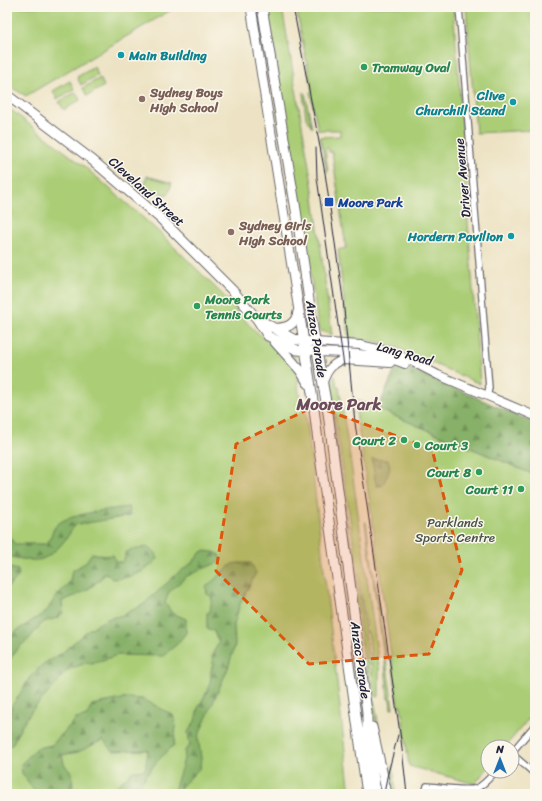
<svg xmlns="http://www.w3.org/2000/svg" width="542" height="801" font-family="Sriracha,sans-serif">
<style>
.green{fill:#aacd76;stroke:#667858}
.forest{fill:url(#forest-firs);stroke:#546951}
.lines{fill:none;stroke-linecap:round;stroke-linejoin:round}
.street-casing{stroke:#69666b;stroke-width:8}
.secondary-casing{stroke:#69666b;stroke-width:10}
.primary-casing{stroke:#69666b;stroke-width:11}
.street{stroke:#fff;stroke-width:5.5}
.secondary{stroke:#fff;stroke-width:8}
.primary{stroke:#fff;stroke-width:9}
.tram{stroke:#22223b;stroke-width:1}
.marked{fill:#de560e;fill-opacity:0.2;stroke:#de560e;stroke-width:3;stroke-dasharray:8 5;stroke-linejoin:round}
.culture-dot{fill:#0f9aa8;stroke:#fbf7ec;stroke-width:1.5}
.leisure-dot{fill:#2e9e5b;stroke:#fbf7ec;stroke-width:1.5}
.education-dot{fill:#8d6e63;stroke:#fbf7ec;stroke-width:1.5}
.transit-dot{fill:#1a4fb4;stroke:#fbf7ec;stroke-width:1.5}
.labels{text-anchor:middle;stroke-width:3;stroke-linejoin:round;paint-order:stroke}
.culture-label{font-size:13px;font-weight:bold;fill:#0d838f;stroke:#fbf7ec;text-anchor:end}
.leisure-label{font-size:13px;font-weight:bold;fill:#27864d;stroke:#fbf7ec;text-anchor:start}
.education-label{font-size:13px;font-weight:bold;fill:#785e54;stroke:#fbf7ec;text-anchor:start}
.street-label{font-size:13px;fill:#22223b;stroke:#fbf7ec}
.transit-label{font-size:13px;font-weight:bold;fill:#164399;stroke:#fbf7ec;text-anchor:start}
.park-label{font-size:13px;fill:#4b554d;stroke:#fbf7ec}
.district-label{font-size:17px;font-weight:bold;fill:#6b4c5a;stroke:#fbf7ec}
</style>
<defs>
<pattern id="forest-firs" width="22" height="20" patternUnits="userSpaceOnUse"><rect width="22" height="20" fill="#87b067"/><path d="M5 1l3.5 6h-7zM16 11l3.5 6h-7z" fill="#6e8f56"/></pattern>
</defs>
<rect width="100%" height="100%" fill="#fbf7ec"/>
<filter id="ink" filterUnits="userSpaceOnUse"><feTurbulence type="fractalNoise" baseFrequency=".025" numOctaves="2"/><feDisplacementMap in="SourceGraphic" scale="8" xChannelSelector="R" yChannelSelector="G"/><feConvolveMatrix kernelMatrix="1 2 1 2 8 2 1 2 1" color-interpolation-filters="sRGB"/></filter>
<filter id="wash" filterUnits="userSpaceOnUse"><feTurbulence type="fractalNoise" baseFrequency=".012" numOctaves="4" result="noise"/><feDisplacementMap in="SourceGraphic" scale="16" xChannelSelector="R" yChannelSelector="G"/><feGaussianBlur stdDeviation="0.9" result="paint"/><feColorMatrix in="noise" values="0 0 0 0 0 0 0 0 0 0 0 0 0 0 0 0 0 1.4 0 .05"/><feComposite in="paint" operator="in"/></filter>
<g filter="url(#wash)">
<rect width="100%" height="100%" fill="#ede3c4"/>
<path class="green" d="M7,7H176L26,96L7,85Z
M267,7H282L313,190L332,335L319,330L317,322L315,303Z
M296,7H453L466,170L468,222L480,384L398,348L374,341L350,338V335H348L338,250L346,248L332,152H329L328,148H325L328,172H327L320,137L340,136V130H318L310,92L312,91Z
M466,7H535V130L476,133Z
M94,67L98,75L81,85L77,77Z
M100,78L104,86L87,96L83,88Z
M70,81L74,89L57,99L53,91Z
M76,92L80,100L64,110L59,102Z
M303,93H305L312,128L306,118Z
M7,107L85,167L158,231L228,300L249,325L275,348L295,357L301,410H305L307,423L350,794H7Z
M147,176L172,183L168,195L144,188Z
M335,376L337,387H339L352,470L376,643L379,668V696L376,697L373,685L369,637L367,631L361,597L334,407L331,381Z
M331,398L348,530L366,638L370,683L377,715L381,747L367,682H370L369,676H366L330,399Z
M354,399L535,475V711L505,747H488V767L475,784L409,766L401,706H398L371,511Z
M365,522H366L385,651H383Z
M384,652H385L393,709H391L390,699H388Z
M393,765L396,794H391L389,782Z"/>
<path class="forest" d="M396,367L408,368L535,423V475L378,409Z
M372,459L388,460C393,468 386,478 382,486H376Z
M129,507L130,516L75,525C67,538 57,553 42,559C34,562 15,558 7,556V535L15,544H47C50,539 52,532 55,527C63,514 113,509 129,507Z
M148,547L155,552L158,559C144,573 131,578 112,579L106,573C92,589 81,594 62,601L63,613L57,618L43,622L29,639L17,649L7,664V643L15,632L47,611L56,596L67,586L70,580L72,571L85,563L92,553L105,556L113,555L116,562H123L126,552L131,550Z
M202,551L214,552L219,554L221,561L187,576L169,592L165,603L172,613L186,619V633L176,645L163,656L118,655L93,663H86L67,670L51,690L32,710L21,727L12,745L7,746V722L11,714L12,705L18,697L30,677L43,664L62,653L88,630L107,619L123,615L144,604L178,573L192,563Z
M238,563H251L256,573L240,604L234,625L235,645L228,668L198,737L201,758L200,768L181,787L179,794H173L184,759L185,750L190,746L188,732L195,721L198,708L210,686L211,671L213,664L212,655L219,642L213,630L207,629V613L210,612L212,597L207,594L206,587L232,564Z
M10,568L18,570L19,576L7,588V570Z
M127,698L143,699L173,715L176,726L174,745C159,758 143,776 136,794H108L133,771L145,770L148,750L113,751L103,740L78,752L62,755L64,764L72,774L73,787L55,794H36L22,773L21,764L37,748L52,745L76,719L87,716L92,705Z"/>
</g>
<g filter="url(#ink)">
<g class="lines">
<defs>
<path id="street" d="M459,7L487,362L489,388L487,396
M512,752L535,725
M512,754L535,774
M425,794L427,786C440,787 466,792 477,788C485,784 490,777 496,771"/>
<path id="secondary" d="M315,342L360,345L391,352L405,358L438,375L535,416
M317,352C347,353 377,353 405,364
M323,382C327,371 331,364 343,360L390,363"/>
<path id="primary" d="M251,7L312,393L319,449L367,794
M262,7L296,210L313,328L328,413L367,712V730L376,794
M7,95L91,159L161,219L233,291L257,319L268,336L297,350L310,351
M258,319L293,339L310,342
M274,328C287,329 296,324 298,312
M275,342L300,370L308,383
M372,727L387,794"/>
</defs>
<use href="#street" class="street-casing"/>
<use href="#secondary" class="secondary-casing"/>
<use href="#primary" class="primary-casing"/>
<use href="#street" class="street"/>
<use href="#secondary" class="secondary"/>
<use href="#primary" class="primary"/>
<path class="tram" d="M293,7L325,173L343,299L355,423L401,740L407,794
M316,148L317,178L344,366
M384,794L387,777L398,735"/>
</g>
</g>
<path class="marked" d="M315,406L432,449L462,570L429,654L309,664L216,571L236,444Z"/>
<g class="culture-dot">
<circle cx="121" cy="55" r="4"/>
<circle cx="513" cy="102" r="4"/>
<circle cx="511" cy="236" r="4"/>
</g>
<g class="leisure-dot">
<circle cx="364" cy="67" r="4"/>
<circle cx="197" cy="306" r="4"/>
<circle cx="404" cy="440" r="4"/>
<circle cx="417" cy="445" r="4"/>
<circle cx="479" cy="472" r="4"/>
<circle cx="521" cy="489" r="4"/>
</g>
<g class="education-dot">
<circle cx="142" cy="99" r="4"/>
<circle cx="231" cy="232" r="4"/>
</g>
<rect class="transit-dot" x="324" y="197" width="10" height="10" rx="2"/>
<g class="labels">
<g class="culture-label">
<text x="129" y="60" text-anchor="start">Main Building</text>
<text x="505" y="100">Clive<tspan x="505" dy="15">Churchill Stand</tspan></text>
<text x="503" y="241">Hordern Pavilion</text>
</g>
<g class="leisure-label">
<text x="372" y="72">Tramway Oval</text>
<text x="205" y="304">Moore Park<tspan x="205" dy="15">Tennis Courts</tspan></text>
<text x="396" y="445" text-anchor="end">Court 2</text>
<text x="425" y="450">Court 3</text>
<text x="471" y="477" text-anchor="end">Court 8</text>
<text x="513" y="494" text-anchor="end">Court 11</text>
</g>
<g class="education-label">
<text x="150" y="97">Sydney Boys<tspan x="150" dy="15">High School</tspan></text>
<text x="239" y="230">Sydney Girls<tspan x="239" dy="15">High School</tspan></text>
</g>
<g class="street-label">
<text transform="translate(462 178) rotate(-95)" y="5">Driver Avenue</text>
<text transform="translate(147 191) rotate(42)" y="5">Cleveland Street</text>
<text transform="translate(317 339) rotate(81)" y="5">Anzac Parade</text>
<text transform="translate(405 353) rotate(16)" y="5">Lang Road</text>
<text transform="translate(361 660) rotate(82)" y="5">Anzac Parade</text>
</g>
<g class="transit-label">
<text x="338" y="207">Moore Park</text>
</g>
<g class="park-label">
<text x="455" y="527">Parklands<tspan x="455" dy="15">Sports Centre</tspan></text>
</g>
<g class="district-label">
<text x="339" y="410">Moore Park</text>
</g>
</g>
<rect width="542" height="801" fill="none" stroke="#fbf7ec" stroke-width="24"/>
<g transform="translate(500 759)"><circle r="19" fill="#fbf7ec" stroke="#a4a2a5"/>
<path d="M0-3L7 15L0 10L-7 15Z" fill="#1f6fb2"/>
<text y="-6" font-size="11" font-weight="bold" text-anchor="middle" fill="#22223b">N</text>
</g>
</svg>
